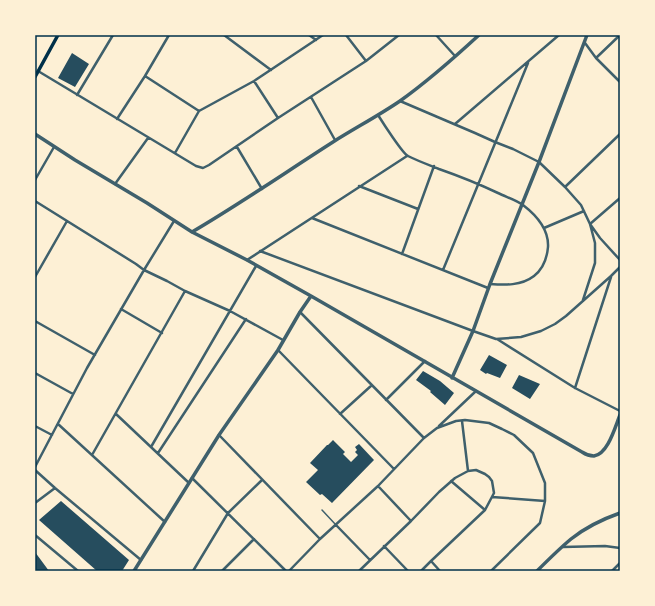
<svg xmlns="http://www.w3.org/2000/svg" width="655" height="606" font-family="Figtree,sans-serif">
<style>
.building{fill:#264d5e}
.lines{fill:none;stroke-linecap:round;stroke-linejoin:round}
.service{stroke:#3f606c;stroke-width:1.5}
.minor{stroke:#3f606c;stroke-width:2.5}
.tertiary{stroke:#3f606c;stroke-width:3.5}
.secondary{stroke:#003049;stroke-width:3.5}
.neatline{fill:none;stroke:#003049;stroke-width:1.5}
</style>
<rect width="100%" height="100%" fill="#fdf0d5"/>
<path class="building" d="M72,53L89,64L75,87L58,78Z
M489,355L507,365L500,378L487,373L486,374L480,370Z
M423,371L440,381L454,393L445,405L430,392L431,391L416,380Z
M519,375L540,384L530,399L512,388Z
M333,440L345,452L343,454L351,462L358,455L355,452L357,450L355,447L359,444L374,460L332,503L322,494L320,495L306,482L318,470L310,463L327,445H328Z
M61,501L129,560L122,571H97L39,520Z
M35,552L49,571H35Z"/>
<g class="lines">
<path class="service" d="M322,510L336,525"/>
<path class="minor" d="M224,35L271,70
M309,35L316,40
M346,35L366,61
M436,35L455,56
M585,43L596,58L620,82
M596,58L620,35
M38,71L196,166L203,168L209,165L278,118L366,61L399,35
M145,76L199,111
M254,81L278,118
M77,95L113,35
M311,97L335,140
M400,101L475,133L495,142L513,149L539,162L565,187L581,205L590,224L595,243V263L583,300
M378,115C383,123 403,154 408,156C418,161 429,165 439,169C459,176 479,184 498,193C506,197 516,200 523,205C536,215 549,229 548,247C547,258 543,269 534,276C521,286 505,285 490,284
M117,119L145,76L169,35
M455,124L559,35
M237,147L262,189
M175,153L199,111L254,81L323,35
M35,180L54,147
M115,184L148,138
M359,186L418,209
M565,187L620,134
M620,198L590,224L600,238L620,260
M35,201L136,264L144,270L167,281L185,291L230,311L283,340
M312,218L488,288
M544,228L584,211
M260,251L473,331L496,339L521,337L541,331L555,324L566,316L611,276L620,267
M402,254L434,166
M247,260L407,156
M443,270L528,63
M35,277L67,221
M121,309L162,333
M300,312L424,438
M35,321L95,355
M497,339L575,388L620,411
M278,350L394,469
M35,373L73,394
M575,388L611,277
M386,400L425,361
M116,414L189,483
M340,414L372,385
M462,421L468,471
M58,424L165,522
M35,426L52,435
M439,426L476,391
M219,435L320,539
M151,447L256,266
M158,453L246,319
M92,455L185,291
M35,467L87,368L144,270L174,221
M35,470L55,488L141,560
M192,478L286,571
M451,481L485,510
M378,486L411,521
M492,497L545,501
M35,503L55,488
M336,525L370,560
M35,535L78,571
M384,546L408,571
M563,547L605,546L620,548
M431,561L440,571
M193,571L228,513L262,480
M222,571L254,539
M289,571L320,539L378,486L424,438L437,428L456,421L465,420L489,423L502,429L514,435L533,453L545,483V501L540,523L491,571
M359,571L411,521L439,492L455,478L468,471L476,470L485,474L489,477L492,481L494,493L485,510L431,561L421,571
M612,571L620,563"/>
<path class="tertiary" d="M35,134L75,160L147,203L192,232L247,260L311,296L582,452C585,454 590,456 594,456C608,454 615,427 620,415
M192,232C240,204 286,172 333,142C355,128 378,116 400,101C428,81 454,58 479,35
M452,378L473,331L490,284L539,162L587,35
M134,571L219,435L278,350L300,312L311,296
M537,571C548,560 559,549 571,539C586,527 603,519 620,513"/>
<path class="secondary" d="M35,77L58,35"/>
</g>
<rect width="655" height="606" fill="none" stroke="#fdf0d5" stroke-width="72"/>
<rect x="36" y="36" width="583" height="534" class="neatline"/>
</svg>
